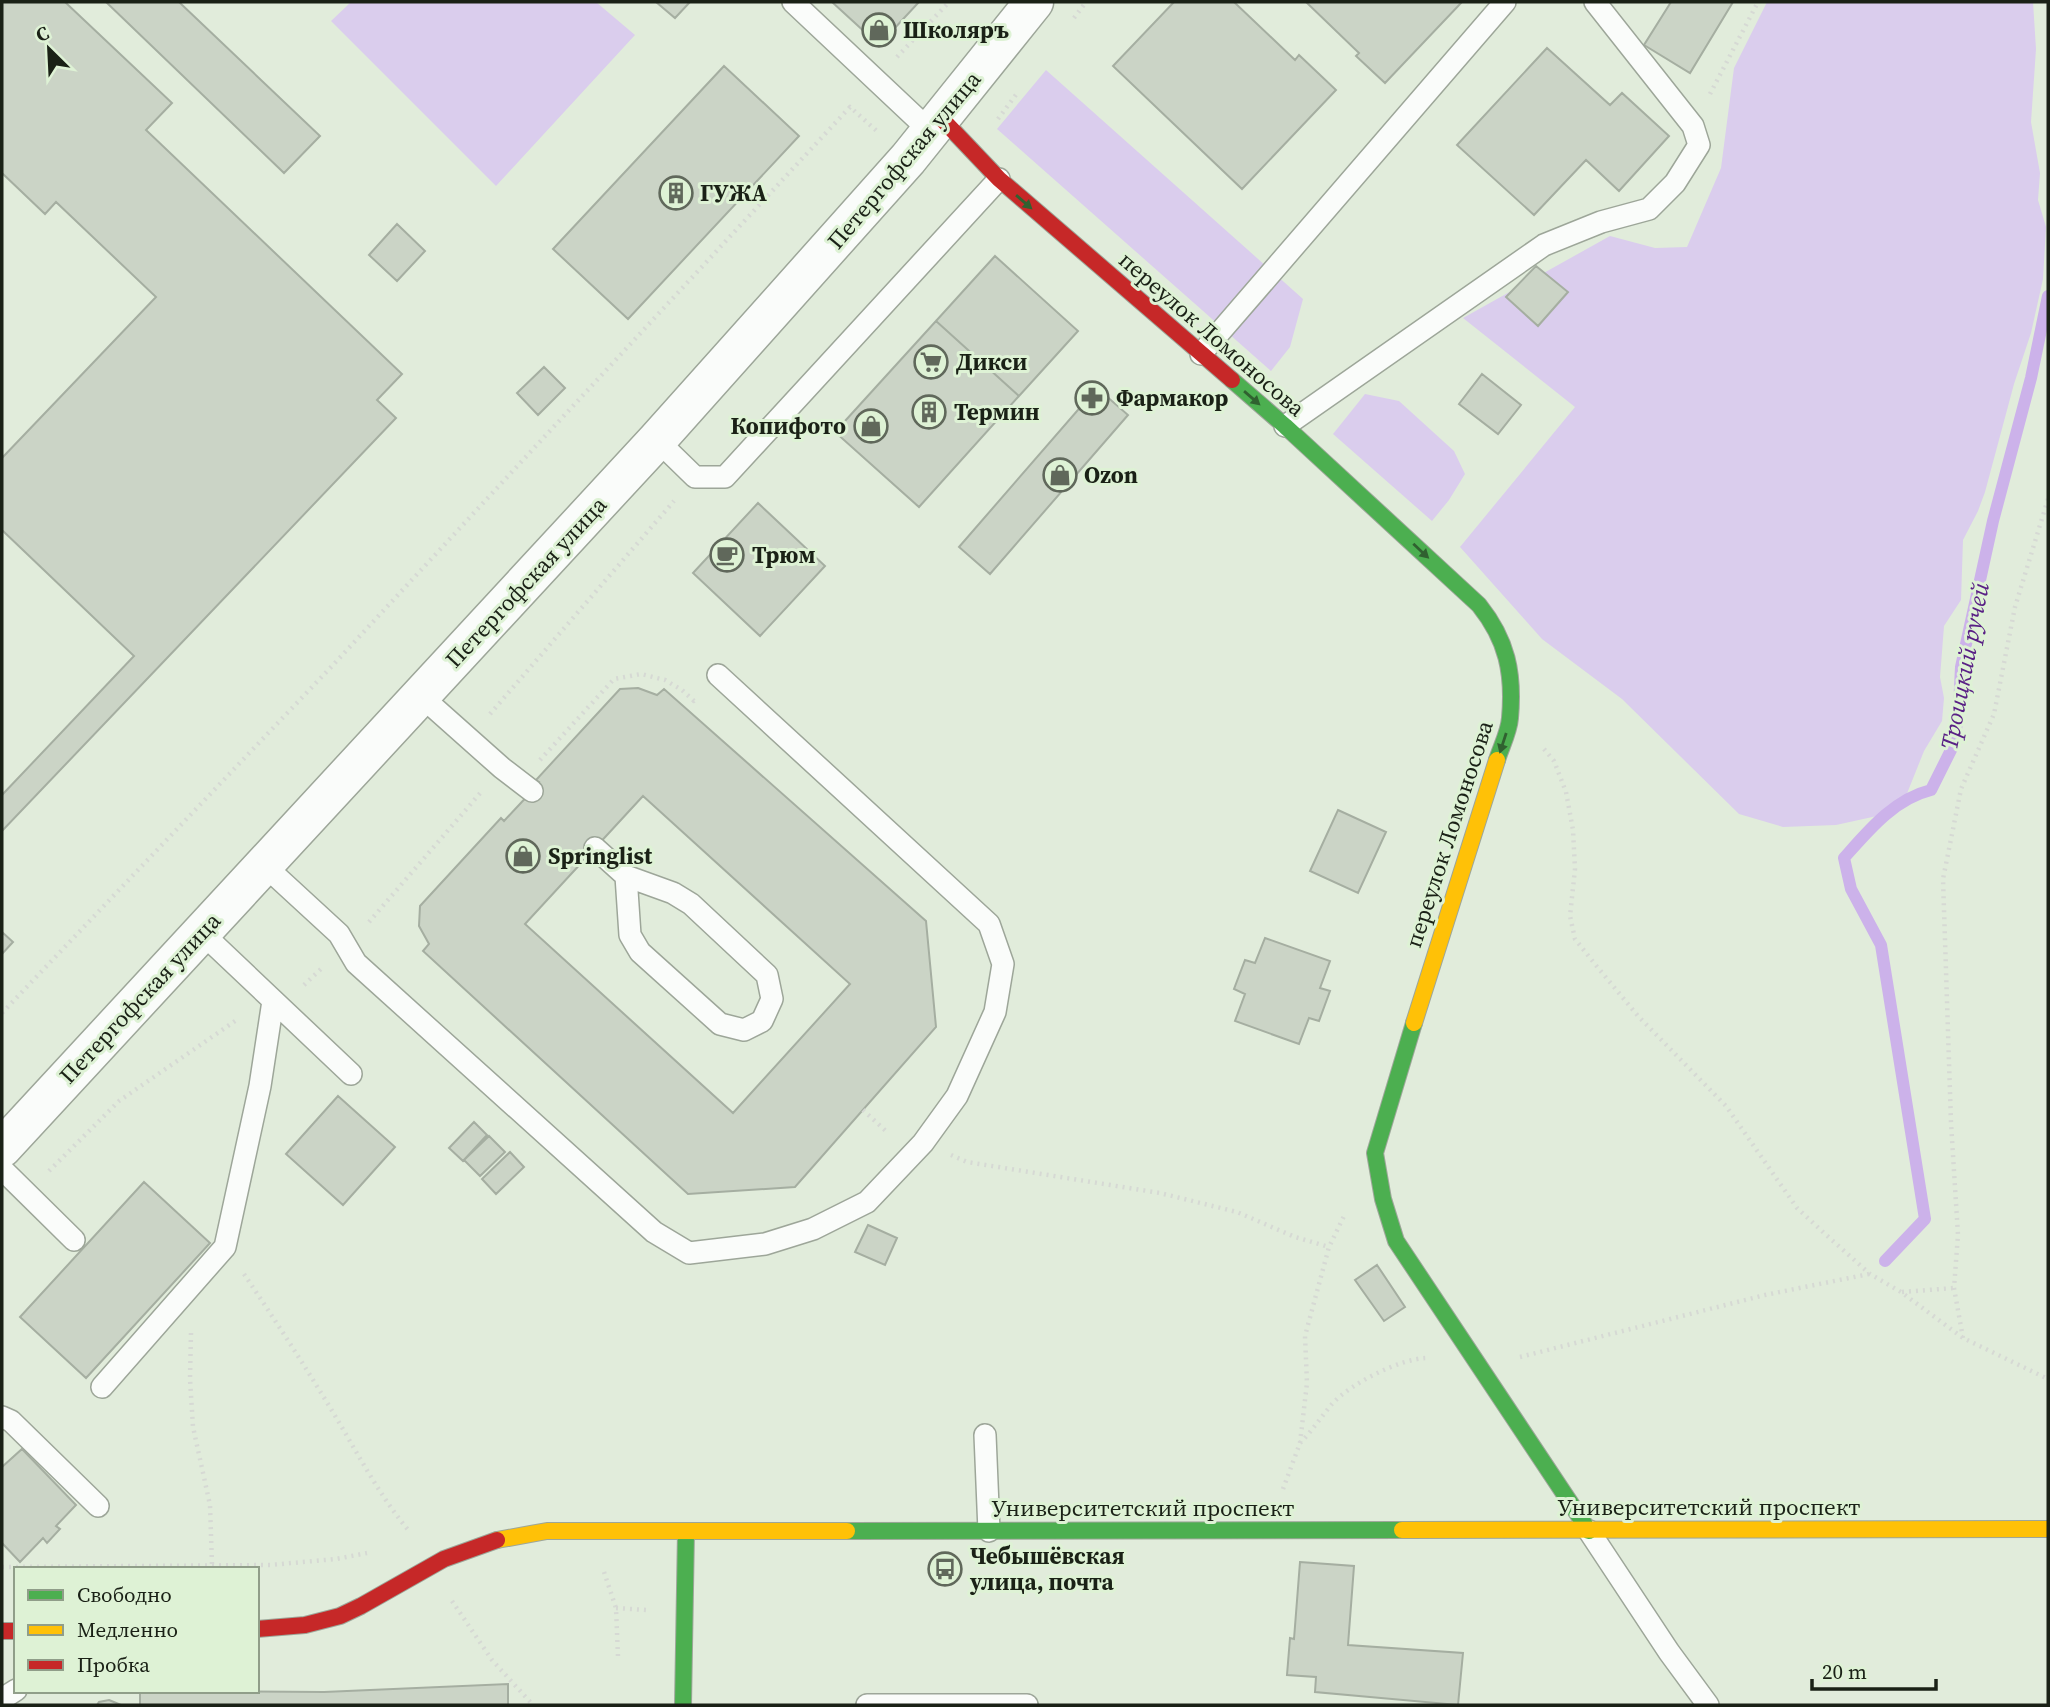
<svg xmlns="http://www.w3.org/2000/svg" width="2050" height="1707" font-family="'Source Serif 4',serif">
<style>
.green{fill:#dacded}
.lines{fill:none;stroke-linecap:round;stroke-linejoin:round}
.stream{stroke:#ccb2ea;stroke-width:12}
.building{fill:#cbd4c6;stroke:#a5aea1;stroke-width:2;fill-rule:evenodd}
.lane-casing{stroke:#9da699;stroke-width:24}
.street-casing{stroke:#9da699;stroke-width:41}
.fast-casing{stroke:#9da699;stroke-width:18}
.slow-casing{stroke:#9da699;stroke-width:18}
.jam-casing{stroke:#9da699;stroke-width:18}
.path{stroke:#d6d9d4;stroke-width:4.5;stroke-dasharray:2 5;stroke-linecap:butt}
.lane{stroke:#fafcfa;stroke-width:21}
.street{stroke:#fafcfa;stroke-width:38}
.fast{stroke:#4caf50;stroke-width:16}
.slow{stroke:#ffc107;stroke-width:16}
.jam{stroke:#c62828;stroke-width:16}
.oneway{fill:#306130}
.labels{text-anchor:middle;stroke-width:6;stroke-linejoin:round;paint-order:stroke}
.poi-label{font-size:23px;font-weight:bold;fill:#1a2116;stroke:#def2d5;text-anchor:start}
.street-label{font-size:23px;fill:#1a2116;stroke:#def2d5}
.water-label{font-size:24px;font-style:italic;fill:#592085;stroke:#def2d5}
</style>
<rect width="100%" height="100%" fill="#e1ecdb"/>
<path class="green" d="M351,2H596L635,35L496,186L331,21Z
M1767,2H2033L2036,49L2031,122L2040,173L2038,200L2046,227L2043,279L2031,333L2014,384L1985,492L1978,511L1963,540L1961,600L1944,626L1940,677L1944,698L1942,721L1924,751L1904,801L1886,814L1836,825L1783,827L1739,814L1622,699L1542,639L1460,547L1575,407L1463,318L1610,236L1655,248L1687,247L1721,168L1734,68Z
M1046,70L1303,299L1290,347L1271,371L997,129Z
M1365,394L1399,401L1454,451L1465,474L1449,500L1432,521L1333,434Z"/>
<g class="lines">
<path class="stream" d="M1885,1261L1925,1219L1881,945L1851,889L1844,858C1868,831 1894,799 1931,790L1954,744L1959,707L1961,667L1993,521L2031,378L2048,296"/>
</g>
<path class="building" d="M2,2H65L172,103L146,130L402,374L377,400L396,418L2,831V795L134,656L2,530V458L156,297L56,202L45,214L2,173Z
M106,2H179L320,136L284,173Z
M656,2H690L675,18Z
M832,2H919L879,45Z
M1174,2H1234L1295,60L1299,55L1336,90L1242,189L1113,66Z
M1306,2H1462L1385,83L1356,56L1359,53Z
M1671,2H1733L1690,73L1644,45Z
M1547,48L1610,105L1622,93L1669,136L1619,191L1586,160L1534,215L1457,145Z
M724,66L799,136L628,319L553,249Z
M397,224L425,251L397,281L369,255Z
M995,256L1078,331L1019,396L936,321Z
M1536,266L1568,292L1538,326L1506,297Z
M936,321L1019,396L919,507L835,432Z
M544,367L565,388L538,415L517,393Z
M1482,374L1521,405L1498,434L1459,404Z
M1097,388L1128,415L990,574L959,547Z
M758,503L825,566L760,636L693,573Z
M638,688L657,695L664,689L926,921L936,1027L795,1187L688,1194L423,951L429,944L419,926L420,906L501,818L504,821L532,791L539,782L536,780L620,689ZM643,796L850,984L733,1113L525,924Z
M1338,810L1386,832L1358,893L1310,871Z
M2,932L13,942L2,954Z
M1265,938L1330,961L1320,988L1330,991L1319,1021L1309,1018L1299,1044L1235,1021L1245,994L1234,989L1245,960L1255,963Z
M338,1096L395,1147L343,1205L286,1154Z
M474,1122L487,1135L463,1161L449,1148Z
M489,1136L505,1152L480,1176L464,1160Z
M510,1152L524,1167L496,1194L482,1179Z
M144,1182L210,1243L86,1378L20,1317Z
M868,1225L897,1238L885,1265L855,1252Z
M1377,1265L1405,1307L1384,1321L1355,1280Z
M22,1449L76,1505L56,1526L60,1529L47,1543L43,1538L20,1562L2,1543V1467Z
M1300,1562L1354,1566L1348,1645L1463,1653L1458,1705L1315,1692L1316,1677L1287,1675L1290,1638L1294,1639Z
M508,1684V1705H140V1691L324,1692Z
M109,1700L121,1705H97L99,1702Z"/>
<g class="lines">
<defs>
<path id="lane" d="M793,2L930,131
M1201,354L1505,2
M1285,426L1544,245L1601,222L1649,209L1675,183L1699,145L1693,126L1595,2
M657,440L695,477H725L999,179
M421,696L502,768L532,791
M595,848L626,876L630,935L640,952L720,1024L744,1030L762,1021L772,999L767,975L691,904L673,893L626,876
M264,865L339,934L356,963L654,1232L689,1253L765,1244L813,1229L867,1202L923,1143L957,1096L995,1012L1003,964L989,924L718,675
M201,932L351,1074
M2,1169L74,1240
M102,1387L225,1247L260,1086L273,1001
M2,1417L11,1421L98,1506
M985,1435L989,1531
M1589,1531L1669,1652L1708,1705
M2,1699L16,1690
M867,1705H1027"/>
<path id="street" d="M2,1148L657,440L908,159L1034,2"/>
<path id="fast" d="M1232,380L1285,426L1479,605C1507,640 1514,673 1510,718C1509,732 1501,747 1497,760
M1414,1023L1375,1153L1383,1199L1396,1241L1589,1531
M847,1531L1402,1530
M683,1705L686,1531"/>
<path id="slow" d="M1414,1023L1497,760
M1402,1530L2048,1529
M497,1540L547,1531H847"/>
<path id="jam" d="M942,119L999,179L1232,380
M257,1629L305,1625L340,1616L361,1606L444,1559L497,1540
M2,1631H16"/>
</defs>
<use href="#lane" class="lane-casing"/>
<use href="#street" class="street-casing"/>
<use href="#fast" class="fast-casing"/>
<use href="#slow" class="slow-casing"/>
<use href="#jam" class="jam-casing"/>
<path class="path" d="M1074,18L1086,2
M897,57L949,2
M1710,94L1758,2
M998,119L1018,92
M490,714L674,501
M1544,749L1554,761L1566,792L1573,830L1575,869L1570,916L1575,939L1594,963L1638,1016L1726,1106L1797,1208L1824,1233L1870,1274L1901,1292L1963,1338L2048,1379
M540,760L614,679L641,674L665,680L682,690L694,701L696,699
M369,922L482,791
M304,985L323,967
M2,1013L333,665L850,107L879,133
M863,1110L888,1133
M951,1155L967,1162L1160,1193L1237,1212L1295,1237L1329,1247
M49,1171L119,1101L238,1019
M244,1274C275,1320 305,1366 334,1414C358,1454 379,1495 409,1531
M1902,1292L1954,1288
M191,1333L190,1379L193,1427L210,1505L212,1565
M1963,1338L1954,1288L1958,1235L1951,1123L1943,879L1961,789L1994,714L2015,607L2048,499
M1520,1357L1765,1295L1869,1274
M1300,1443C1312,1431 1321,1417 1332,1404C1350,1384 1399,1359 1426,1358
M1283,1489L1300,1443L1307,1383L1305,1336L1329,1247L1345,1214
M2,1567L270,1565L336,1559L367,1553
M604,1572L616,1608L618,1657
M452,1601L492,1660L533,1705
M616,1608L646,1610"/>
<use href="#lane" class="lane"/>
<use href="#street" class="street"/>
<use href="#fast" class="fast"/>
<use href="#slow" class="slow"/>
<use href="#jam" class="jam"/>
</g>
<defs><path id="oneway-solid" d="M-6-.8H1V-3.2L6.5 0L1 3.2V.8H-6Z" transform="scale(1.75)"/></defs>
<g class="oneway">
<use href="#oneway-solid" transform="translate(1024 202) rotate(41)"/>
<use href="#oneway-solid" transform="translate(1252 398) rotate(41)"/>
<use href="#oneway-solid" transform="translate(1421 551) rotate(43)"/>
<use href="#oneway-solid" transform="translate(1503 743) rotate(108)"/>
</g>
<defs>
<symbol id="shop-ring" viewBox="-11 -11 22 22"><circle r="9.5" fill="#def2d5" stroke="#60685b" stroke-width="1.5"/><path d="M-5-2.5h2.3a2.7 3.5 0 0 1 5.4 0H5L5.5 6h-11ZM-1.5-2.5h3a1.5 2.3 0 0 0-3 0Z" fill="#60685b"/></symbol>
<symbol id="building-ring" viewBox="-11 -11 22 22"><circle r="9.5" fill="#def2d5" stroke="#60685b" stroke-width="1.5"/><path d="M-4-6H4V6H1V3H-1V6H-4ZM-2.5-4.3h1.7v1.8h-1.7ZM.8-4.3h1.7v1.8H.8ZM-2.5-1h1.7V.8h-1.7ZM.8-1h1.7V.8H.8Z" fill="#60685b"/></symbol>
<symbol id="supermarket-ring" viewBox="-11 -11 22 22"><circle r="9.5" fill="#def2d5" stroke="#60685b" stroke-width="1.5"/><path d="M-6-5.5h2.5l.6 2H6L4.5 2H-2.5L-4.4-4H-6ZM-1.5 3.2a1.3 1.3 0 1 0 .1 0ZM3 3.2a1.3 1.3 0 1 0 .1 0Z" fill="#60685b"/></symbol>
<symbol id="pharmacy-ring" viewBox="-11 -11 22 22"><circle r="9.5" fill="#def2d5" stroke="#60685b" stroke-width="1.5"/><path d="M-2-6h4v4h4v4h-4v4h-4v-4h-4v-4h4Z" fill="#60685b"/></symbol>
<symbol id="cafe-ring" viewBox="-11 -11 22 22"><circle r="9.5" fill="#def2d5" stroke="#60685b" stroke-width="1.5"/><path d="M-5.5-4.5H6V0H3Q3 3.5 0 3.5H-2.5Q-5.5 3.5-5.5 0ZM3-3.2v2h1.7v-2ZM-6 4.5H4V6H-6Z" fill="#60685b"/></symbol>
<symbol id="bus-ring" viewBox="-11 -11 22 22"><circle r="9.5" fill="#def2d5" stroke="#60685b" stroke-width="1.5"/><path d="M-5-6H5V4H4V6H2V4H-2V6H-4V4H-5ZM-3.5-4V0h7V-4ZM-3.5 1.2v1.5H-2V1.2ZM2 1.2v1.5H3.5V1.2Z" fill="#60685b"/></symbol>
</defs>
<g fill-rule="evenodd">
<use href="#shop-ring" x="860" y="11" width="38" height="38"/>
<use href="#building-ring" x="657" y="174" width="38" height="38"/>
<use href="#supermarket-ring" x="912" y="343" width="38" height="38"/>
<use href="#pharmacy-ring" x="1073" y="379" width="38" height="38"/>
<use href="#building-ring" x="910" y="393" width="38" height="38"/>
<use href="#shop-ring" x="852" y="407" width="38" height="38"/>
<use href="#shop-ring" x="1041" y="456" width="38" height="38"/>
<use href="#cafe-ring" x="708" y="536" width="38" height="38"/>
<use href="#shop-ring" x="504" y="837" width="38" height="38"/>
<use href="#bus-ring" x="926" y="1550" width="38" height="38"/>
</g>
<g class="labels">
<g class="poi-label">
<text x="903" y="38">Школяръ</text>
<text x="700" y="201">ГУЖА</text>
<text x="956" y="370">Дикси</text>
<text x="1116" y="406">Фармакор</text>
<text x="954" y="420">Термин</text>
<text x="846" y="434" text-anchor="end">Копифото</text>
<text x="1084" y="483">Ozon</text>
<text x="752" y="563">Трюм</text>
<text x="548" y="864">Springlist</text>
<text x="970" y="1564">Чебышёвская<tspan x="970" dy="26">улица, почта</tspan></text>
</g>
<g class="street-label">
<text transform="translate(904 160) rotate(-50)" y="8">Петергофская улица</text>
<text transform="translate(1212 334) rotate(41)" y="8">переулок Ломоносова</text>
<text transform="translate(526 582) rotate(-47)" y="8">Петергофская улица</text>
<text transform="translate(1449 834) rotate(-72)" y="8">переулок Ломоносова</text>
<text transform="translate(140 998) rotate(-47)" y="8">Петергофская улица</text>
<text x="1709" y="1515">Университетский проспект</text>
<text x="1143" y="1516">Университетский проспект</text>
</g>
<g class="water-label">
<text transform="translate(1965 666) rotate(-79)" y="8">Троицкий ручей</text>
</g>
</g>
<rect width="2050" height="1707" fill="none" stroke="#1a2116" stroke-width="7"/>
<rect x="14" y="1567" width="245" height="126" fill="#def2d5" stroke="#909e89" stroke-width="2"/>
<rect x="28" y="1590" width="35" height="10" fill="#4caf50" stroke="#909e89" stroke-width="2"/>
<text x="77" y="1602" font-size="21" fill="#1a2116">Свободно</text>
<rect x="28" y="1625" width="35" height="10" fill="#ffc107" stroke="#909e89" stroke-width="2"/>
<text x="77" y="1637" font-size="21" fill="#1a2116">Медленно</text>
<rect x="28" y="1660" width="35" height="10" fill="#c62828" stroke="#909e89" stroke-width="2"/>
<text x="77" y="1672" font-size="21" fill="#1a2116">Пробка</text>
<g transform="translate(49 49) rotate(336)" stroke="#def2d5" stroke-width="5" paint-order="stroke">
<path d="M0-5L12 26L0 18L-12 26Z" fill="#1a2116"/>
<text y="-10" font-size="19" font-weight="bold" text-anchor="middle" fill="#1a2116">С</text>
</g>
<path d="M1812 1679v10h124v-10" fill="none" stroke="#1a2116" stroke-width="3.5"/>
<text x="1822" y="1679" font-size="21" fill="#1a2116" stroke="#def2d5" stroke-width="5" paint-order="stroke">20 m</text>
</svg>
